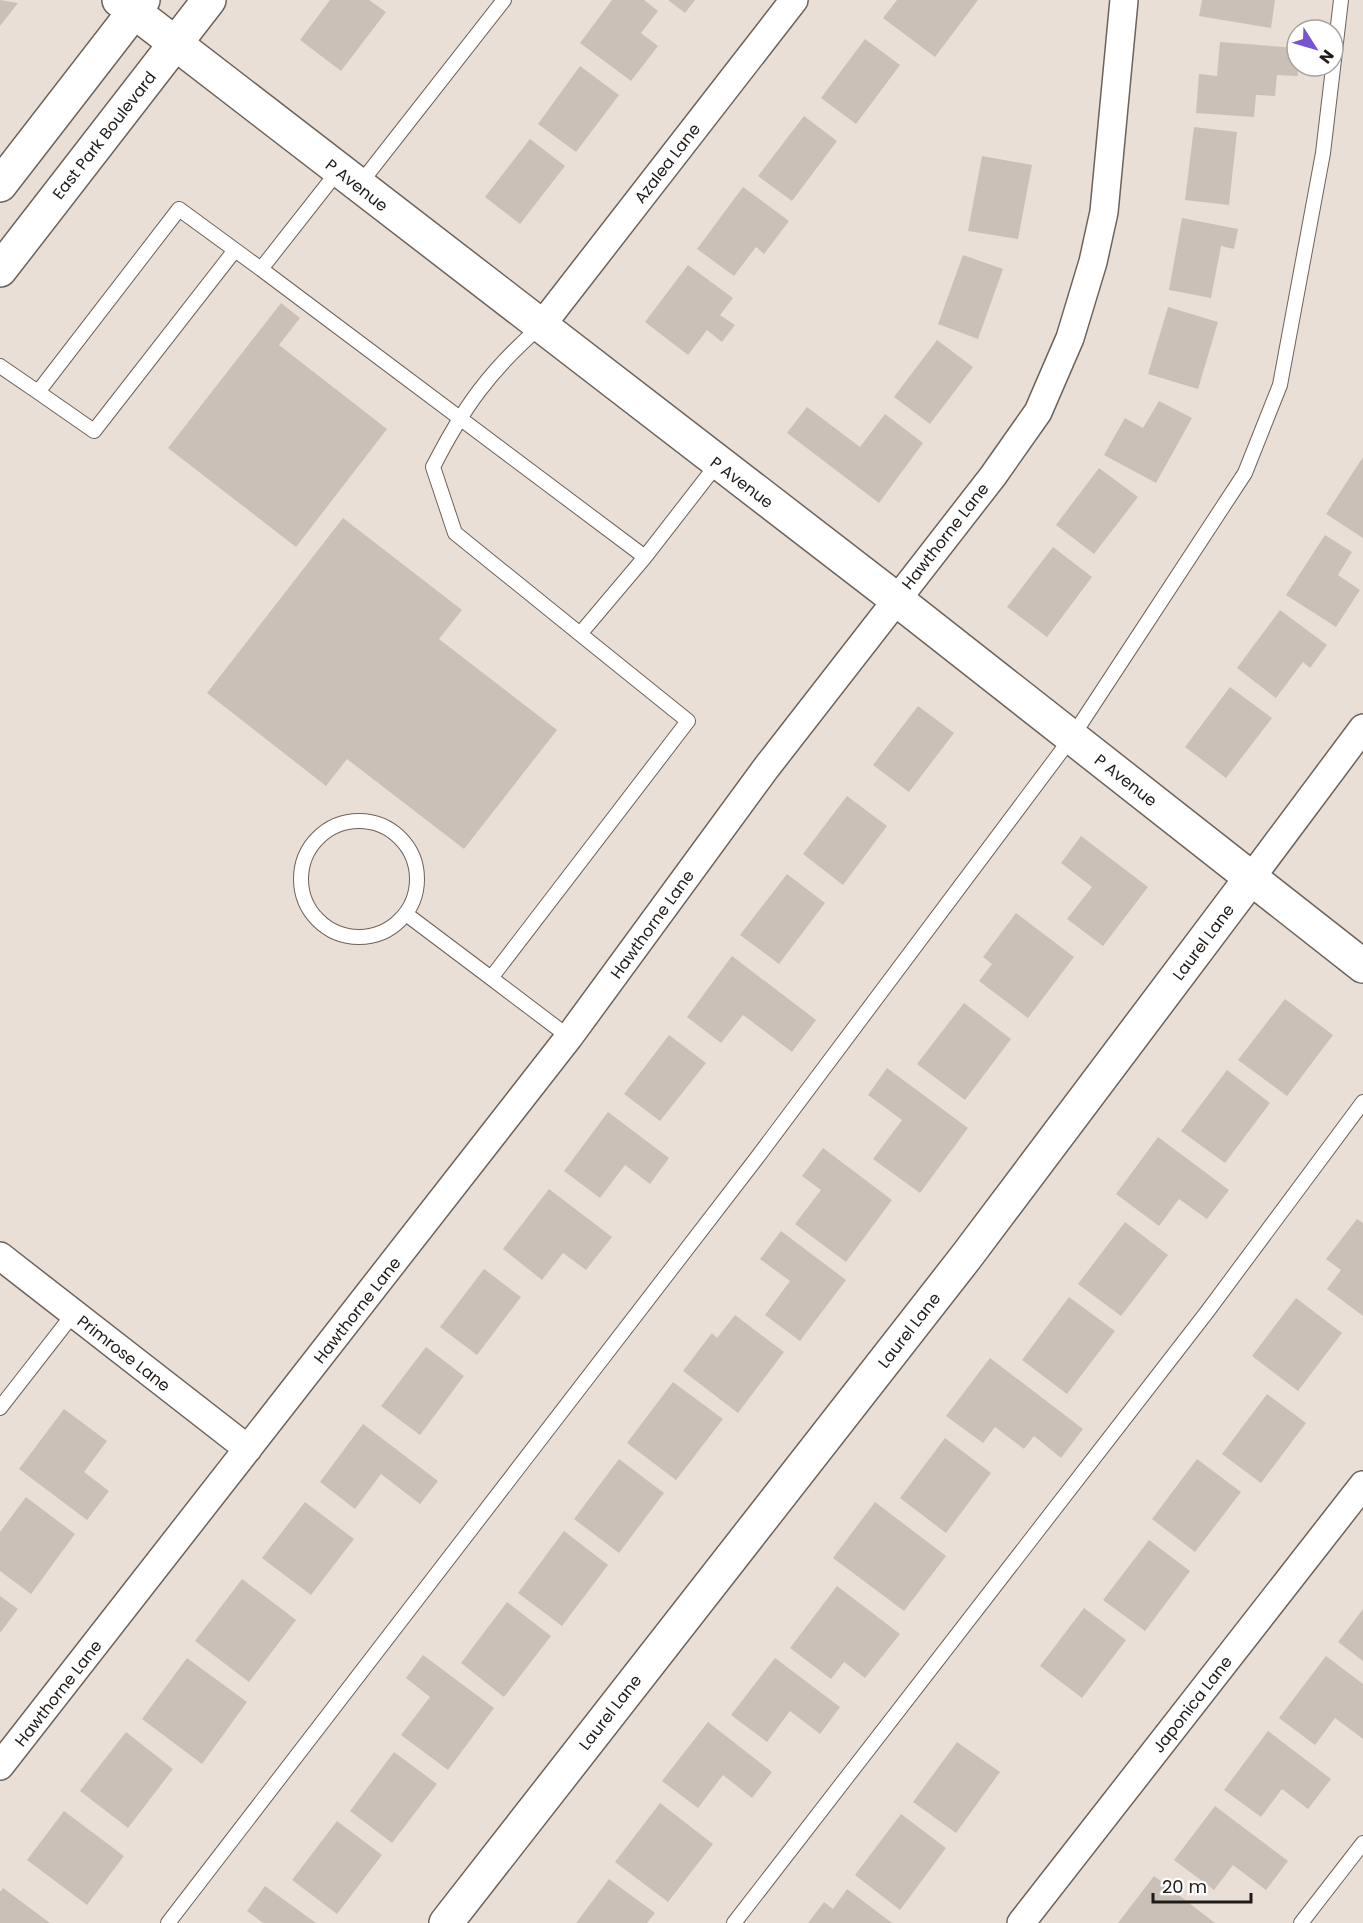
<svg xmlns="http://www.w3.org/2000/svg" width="1363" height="1923" font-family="Poppins,sans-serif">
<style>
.building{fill:#cac0b8}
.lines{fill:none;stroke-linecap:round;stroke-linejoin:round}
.service-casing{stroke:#6c635c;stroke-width:16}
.minor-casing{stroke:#6c635c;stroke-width:30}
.tertiary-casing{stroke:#6c635c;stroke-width:36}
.secondary-casing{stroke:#6c635c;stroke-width:36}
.service{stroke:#fff;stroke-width:14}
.minor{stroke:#fff;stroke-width:27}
.tertiary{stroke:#fff;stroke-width:33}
.secondary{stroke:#fff;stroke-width:33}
.labels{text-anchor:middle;stroke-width:4.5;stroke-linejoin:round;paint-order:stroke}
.street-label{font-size:16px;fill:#1e1b18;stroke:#fff}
</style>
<rect width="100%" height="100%" fill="#e9dfd7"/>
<path class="building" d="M0,0L18,3L0,26Z
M330,0H369L386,12L341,71L300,40Z
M612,0H644L658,11L641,33L658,46L631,81L580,43Z
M668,0H695L685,13Z
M897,0H978L935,57L883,18Z
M1202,0H1275L1271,28L1199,16Z
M865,39L900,65L856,124L821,98Z
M1220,42L1297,48L1298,76L1277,75L1275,96L1256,95L1254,117L1196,113L1199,74L1217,76Z
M580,66L619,95L576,152L538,124Z
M804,116L837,141L792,201L758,176Z
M1194,127L1237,132L1229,205L1185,200Z
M530,139L565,166L520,224L485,197Z
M982,156L1032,165L1018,239L968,231Z
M743,187L789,221L764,254L756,247L734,276L697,249Z
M1182,218L1238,229L1234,249L1221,246L1211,298L1169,290Z
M963,255L1003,269L978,339L938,324Z
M688,265L733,298L720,315L735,325L722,342L707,330L688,355L645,322Z
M281,303L300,318L279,345L387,429L296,547L168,448Z
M1168,307L1218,322L1198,389L1148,374Z
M937,340L973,367L930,424L894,397Z
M1159,401L1192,418L1156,483L1104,455L1125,418L1143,428Z
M807,407L860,447L885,414L923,443L879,503L787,433Z
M1363,457V538L1326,514Z
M1099,468L1138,497L1094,554L1056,525Z
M343,518L462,610L439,639L557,730L464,849L347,759L326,786L207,693Z
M1325,535L1352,552L1338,575L1360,590L1336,627L1286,595Z
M1053,547L1092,577L1047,637L1007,607Z
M1280,610L1327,645L1310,668L1303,662L1276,698L1237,668Z
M1230,687L1272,718L1226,778L1185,747Z
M918,706L954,733L909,792L873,765Z
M847,796L887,826L843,885L803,854Z
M1081,836L1148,887L1103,946L1067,919L1092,887L1061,863Z
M787,874L825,903L779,964L740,935Z
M1016,913L1074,957L1028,1018L979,981L992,964L983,957Z
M732,956L816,1020L792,1052L743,1015L721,1043L687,1017Z
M1285,999L1333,1035L1287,1096L1238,1060Z
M964,1003L1011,1039L965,1100L917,1064Z
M669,1035L706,1063L660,1121L624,1094Z
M887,1068L968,1128L920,1193L873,1159L902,1120L868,1095Z
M1227,1070L1270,1103L1225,1163L1181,1131Z
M608,1112L669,1158L650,1184L625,1165L600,1198L564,1171Z
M1158,1137L1229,1190L1207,1219L1179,1199L1159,1226L1116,1194Z
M823,1148L892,1200L846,1262L795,1224L821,1190L802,1176Z
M549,1189L612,1237L586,1270L563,1253L542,1280L503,1249Z
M1357,1219L1363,1223V1316L1327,1289L1341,1270L1326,1259Z
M1125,1222L1168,1255L1121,1316L1078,1284Z
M781,1231L846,1280L800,1341L765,1315L790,1281L760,1259Z
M484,1269L521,1297L477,1355L440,1327Z
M1069,1297L1115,1331L1067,1394L1022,1360Z
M1296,1298L1342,1333L1298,1391L1252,1356Z
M735,1315L784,1352L738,1413L683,1371L712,1333L717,1338Z
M426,1347L464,1376L420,1435L381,1406Z
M990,1358L1083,1429L1061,1458L1034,1436L1024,1449L995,1427L983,1443L946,1416Z
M673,1382L723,1419L676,1480L627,1443Z
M1267,1394L1306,1423L1261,1483L1222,1454Z
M64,1409L107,1441L84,1472L109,1491L87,1520L19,1469Z
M363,1424L438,1481L420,1504L381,1474L355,1509L320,1482Z
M945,1438L991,1473L946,1533L900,1498Z
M619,1459L664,1493L619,1553L574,1519Z
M1197,1459L1241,1492L1195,1552L1152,1519Z
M26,1497L75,1534L31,1594L0,1571V1532Z
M305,1502L354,1539L311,1595L262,1558Z
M875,1502L946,1556L904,1611L833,1558Z
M564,1531L608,1565L562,1626L518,1593Z
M1149,1540L1190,1571L1145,1631L1103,1600Z
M242,1579L296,1620L249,1682L195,1641Z
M837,1586L900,1634L865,1678L844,1662L831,1679L790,1648Z
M0,1596L18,1609L0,1633Z
M507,1602L551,1636L504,1697L461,1663Z
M1084,1608L1126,1640L1082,1698L1040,1666Z
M1363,1609V1661L1338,1642Z
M423,1655L494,1708L448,1770L401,1735L430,1697L406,1678Z
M1326,1656L1363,1684V1739L1335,1718L1315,1745L1279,1718Z
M187,1658L247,1702L202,1764L142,1719Z
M775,1658L840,1707L820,1734L790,1711L767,1742L731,1715Z
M708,1722L772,1772L752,1798L723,1775L698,1808L662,1781Z
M1268,1731L1331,1779L1308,1809L1282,1789L1261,1817L1224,1790Z
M126,1732L173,1769L128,1828L80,1791Z
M957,1742L1000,1772L956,1833L913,1802Z
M394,1752L437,1784L392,1843L350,1811Z
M660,1803L713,1844L668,1902L615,1862Z
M1215,1806L1288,1861L1266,1890L1233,1865L1214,1890L1174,1860Z
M64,1811L124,1856L87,1905L27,1860Z
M901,1814L946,1848L900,1910L855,1875Z
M337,1821L382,1855L337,1914L292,1880Z
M1154,1876L1215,1923H1118Z
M609,1879L655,1913L647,1923H576Z
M265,1886L316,1923H263L247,1911Z
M3,1888L50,1923H0V1892Z
M847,1889L892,1923H808L824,1902L833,1909Z"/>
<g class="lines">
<defs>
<path id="service" d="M338,171L261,269L645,557
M359,185L504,0
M541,326C490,370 463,408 433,467L455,533L580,634
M0,366L38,392L179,209L261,269
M38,392L94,431L235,250
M301 879a58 58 0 1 1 116 0a58 58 0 1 1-116 0Z
M406,914L491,978
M569,1037L491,978L688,721L580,634L645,557L718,463
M0,1408L74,1313
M168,1923L756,1159L1072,737L1245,473L1280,385L1323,153L1341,0
M734,1923L1207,1312L1363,1102
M1301,1923L1363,1843"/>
<path id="minor" d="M541,326L794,0
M1251,878L1363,728
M0,1256L248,1449
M0,1766L569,1037L766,768L993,476L1038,412L1070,338L1093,262L1104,212L1124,0
M1021,1923L1363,1485"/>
<path id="tertiary" d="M119,0L896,599L1363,966
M446,1923L966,1257L1251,878"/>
<path id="secondary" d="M0,185L143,0
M0,270L209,0"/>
</defs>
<use href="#service" class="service-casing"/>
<use href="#minor" class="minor-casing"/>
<use href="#tertiary" class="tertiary-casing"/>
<use href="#secondary" class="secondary-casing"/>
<use href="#service" class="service"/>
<use href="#minor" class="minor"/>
<use href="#tertiary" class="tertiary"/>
<use href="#secondary" class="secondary"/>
</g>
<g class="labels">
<g class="street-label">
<text transform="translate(104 135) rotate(-52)" y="6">East Park Boulevard</text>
<text transform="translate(667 163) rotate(-52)" y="6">Azalea Lane</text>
<text transform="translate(357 185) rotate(38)" y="6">P Avenue</text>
<text transform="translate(742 482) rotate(37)" y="6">P Avenue</text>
<text transform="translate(945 536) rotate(-52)" y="6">Hawthorne Lane</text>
<text transform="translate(1126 780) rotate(38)" y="6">P Avenue</text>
<text transform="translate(652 924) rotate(-54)" y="6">Hawthorne Lane</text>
<text transform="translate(1203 942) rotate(-53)" y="6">Laurel Lane</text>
<text transform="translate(357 1310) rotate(-52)" y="6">Hawthorne Lane</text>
<text transform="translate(909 1330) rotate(-52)" y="6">Laurel Lane</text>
<text transform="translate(124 1353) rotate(38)" y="6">Primrose Lane</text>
<text transform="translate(58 1693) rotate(-52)" y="6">Hawthorne Lane</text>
<text transform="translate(1192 1704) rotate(-52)" y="6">Japonica Lane</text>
<text transform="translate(610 1712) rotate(-52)" y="6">Laurel Lane</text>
</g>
</g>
<g transform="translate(1315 48) rotate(127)"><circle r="28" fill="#ffffff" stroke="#a5a4a3" stroke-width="1.5"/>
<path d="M0-4.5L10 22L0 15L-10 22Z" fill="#7754cd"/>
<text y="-9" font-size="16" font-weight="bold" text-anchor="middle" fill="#1e1b18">N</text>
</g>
<path d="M1153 1893v9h98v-9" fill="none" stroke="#1e1b18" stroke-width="3"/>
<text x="1162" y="1893" font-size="18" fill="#1e1b18" stroke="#ffffff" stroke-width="4.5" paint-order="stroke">20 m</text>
</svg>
